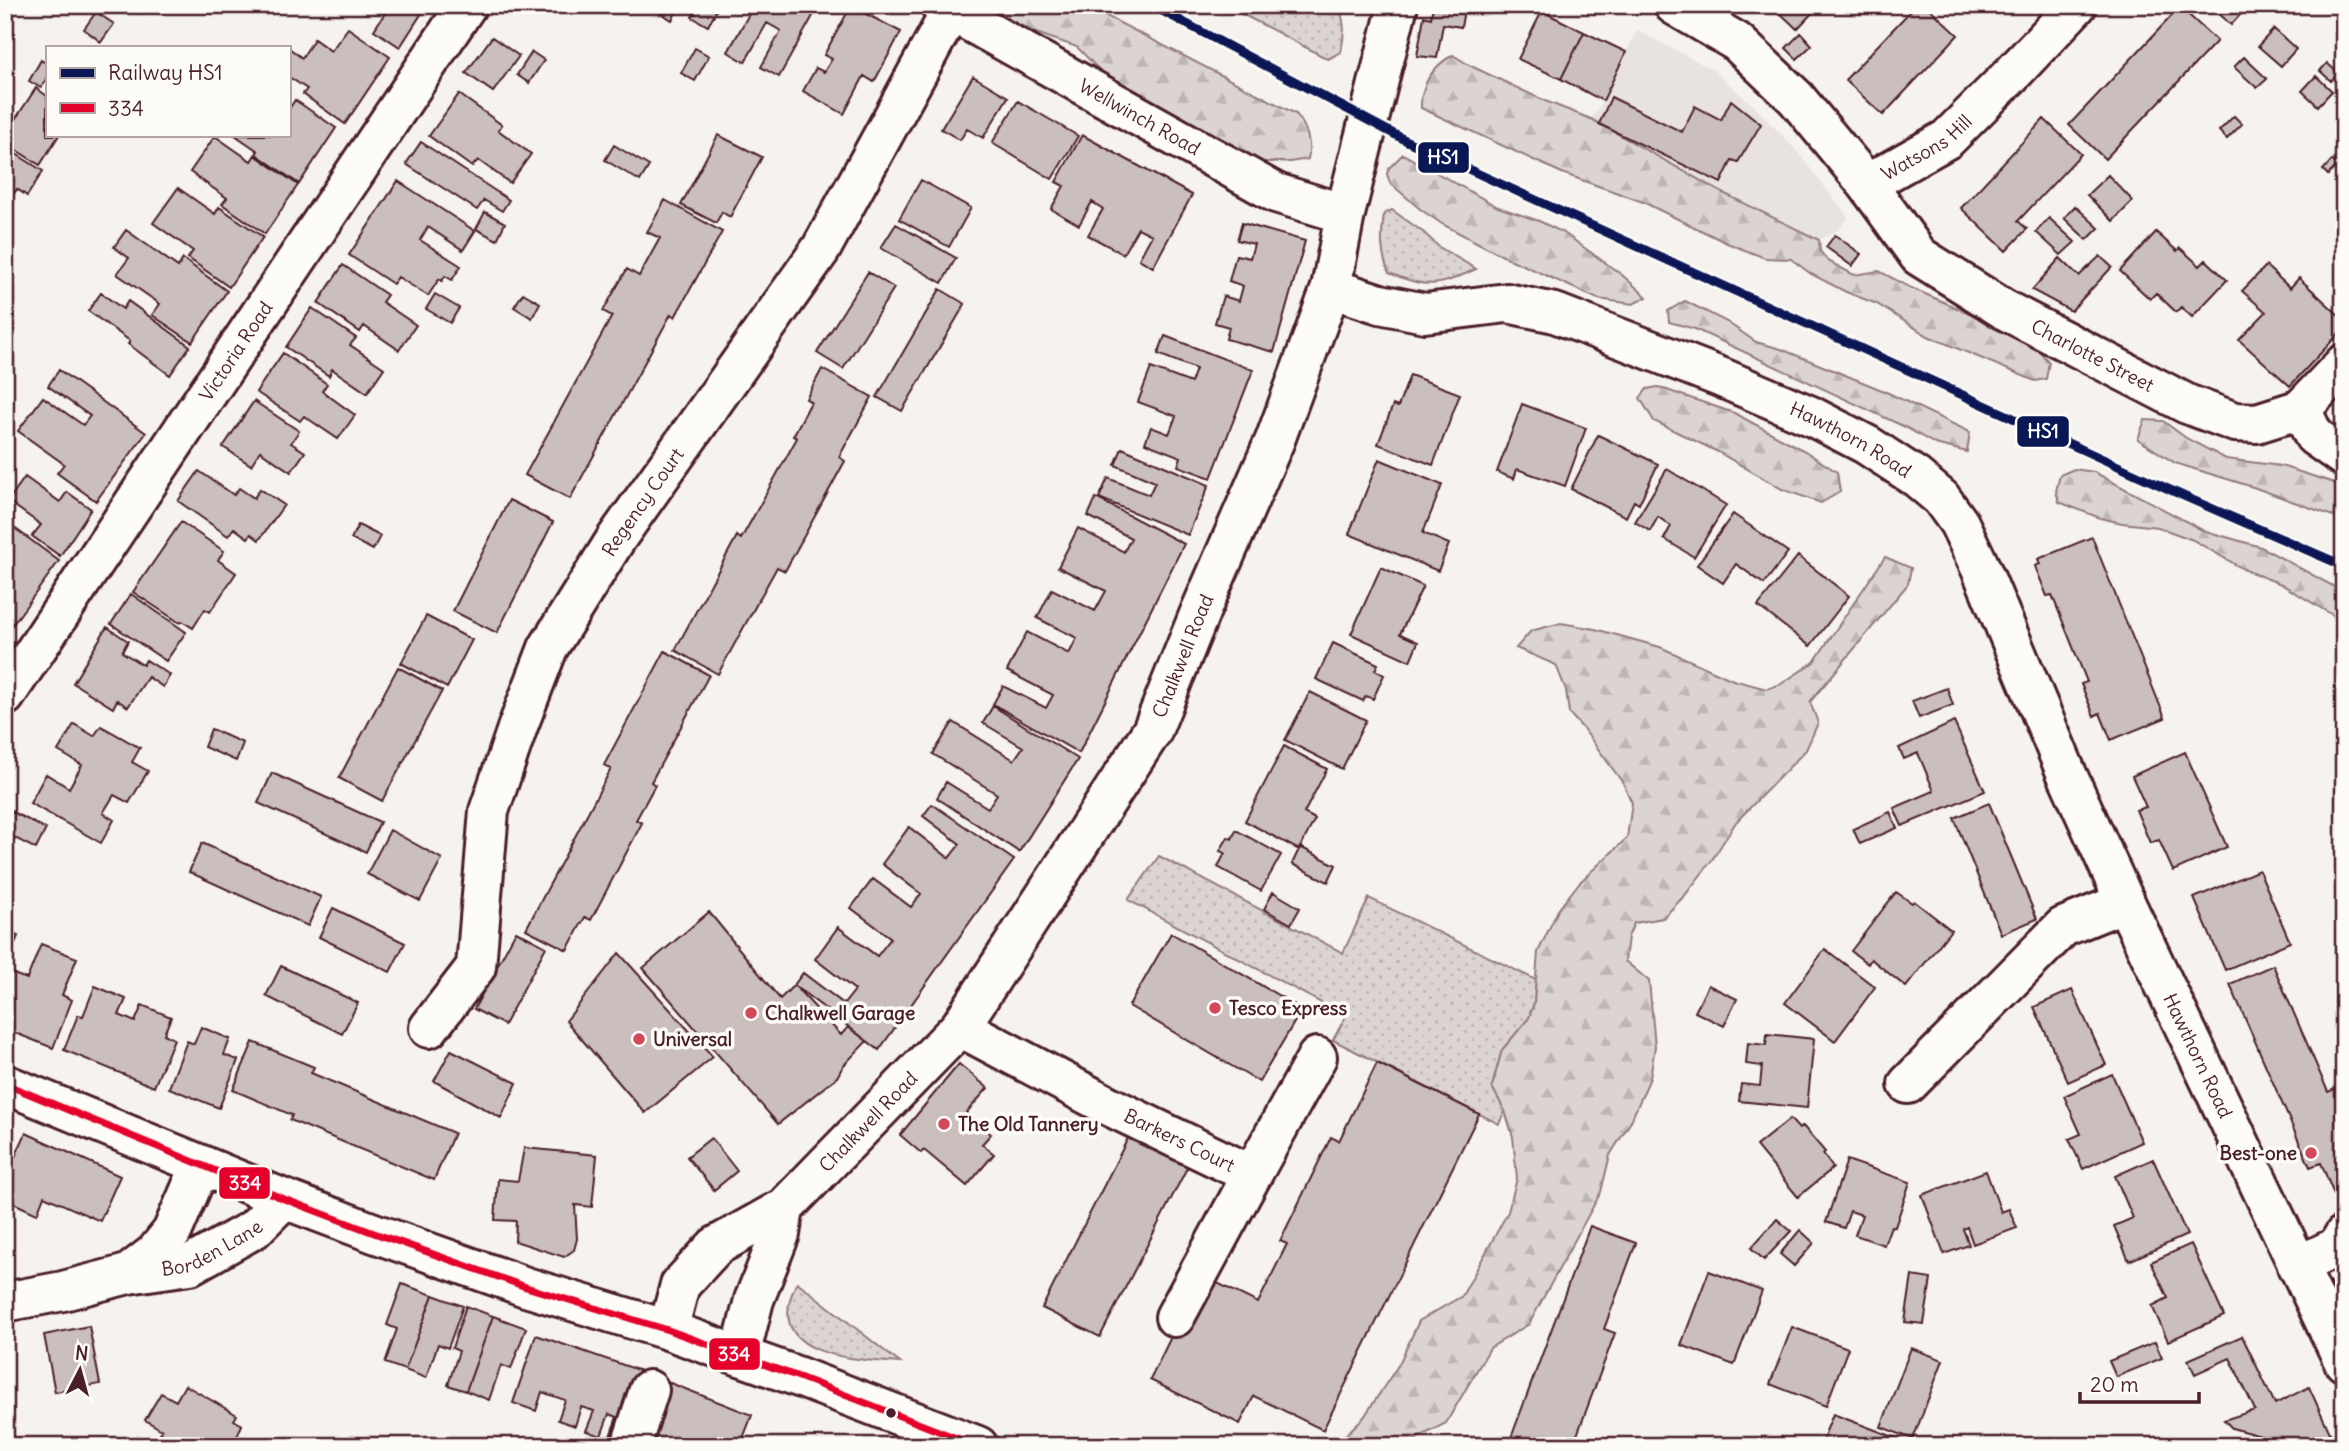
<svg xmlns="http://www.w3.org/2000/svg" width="2349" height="1451" font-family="Delius,sans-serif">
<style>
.built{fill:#e9e3e0}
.grass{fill:url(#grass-dots);stroke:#937a7e;stroke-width:2}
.forest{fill:url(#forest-firs);stroke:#937a7e;stroke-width:2}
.building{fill:#cbbfbe;stroke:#4a1f2b;stroke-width:2}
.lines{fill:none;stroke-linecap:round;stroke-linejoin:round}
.minor-casing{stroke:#4a1f2b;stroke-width:44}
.major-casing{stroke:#4a1f2b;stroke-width:44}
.minor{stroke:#fdfcf7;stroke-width:38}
.major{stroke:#fdfcf7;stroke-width:38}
.bus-1-casing{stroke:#fdfcf7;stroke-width:12}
.bus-1{stroke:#e4002b;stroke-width:7}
.rail-1-casing{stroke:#fdfcf7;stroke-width:14}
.rail-1{stroke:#091855;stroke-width:9}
.poi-dot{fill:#d1495b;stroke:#fdfcf7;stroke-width:2.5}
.bus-dot{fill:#4a1f2b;stroke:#fdfcf7;stroke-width:2.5}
.labels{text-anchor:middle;stroke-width:7;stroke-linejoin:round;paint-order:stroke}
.street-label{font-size:19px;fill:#4a1f2b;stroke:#fdfcf7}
.poi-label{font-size:19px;font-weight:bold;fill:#4a1f2b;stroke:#fdfcf7;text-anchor:start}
.line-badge{stroke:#fdfcf7;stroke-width:2.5}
.badge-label{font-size:19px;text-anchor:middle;font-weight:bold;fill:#fff}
</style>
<defs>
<pattern id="grass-dots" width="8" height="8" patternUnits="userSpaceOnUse" patternTransform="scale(1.75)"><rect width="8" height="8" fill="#dcd4d2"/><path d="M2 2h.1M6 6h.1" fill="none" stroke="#beb6b4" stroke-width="1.8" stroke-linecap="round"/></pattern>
<pattern id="forest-firs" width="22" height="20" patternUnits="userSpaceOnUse" patternTransform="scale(1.75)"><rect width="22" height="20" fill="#dcd4d2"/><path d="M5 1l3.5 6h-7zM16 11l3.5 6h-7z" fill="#beb6b4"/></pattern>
</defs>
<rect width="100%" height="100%" fill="#f6f3ef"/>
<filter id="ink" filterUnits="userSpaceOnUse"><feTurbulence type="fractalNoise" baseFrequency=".0143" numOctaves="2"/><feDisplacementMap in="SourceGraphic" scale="14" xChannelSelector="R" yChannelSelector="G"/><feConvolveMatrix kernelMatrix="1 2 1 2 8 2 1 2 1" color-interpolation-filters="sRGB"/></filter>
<g filter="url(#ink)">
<path class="built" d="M1637,30L1712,69L1754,106L1796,150L1849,218L1838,230L1819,240L1721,192L1591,119L1603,101Z"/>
<path class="grass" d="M1225,5H1336C1347,19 1344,36 1341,52L1328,59Z
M1392,210L1423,232L1439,247L1476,269C1437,287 1430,289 1389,273C1380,252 1381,236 1384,214Z
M1159,856L1343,953L1369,898L1536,980L1534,1003L1529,1018L1502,1050L1492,1087L1505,1111L1499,1124L1333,1040L1346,1016L1128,900Z
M797,1282L900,1363C853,1359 759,1357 797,1282Z"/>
<path class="forest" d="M989,5H1085L1296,114C1306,126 1312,143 1308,159L1290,162H1262L1223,140L1198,134L1110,81L1077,47L1036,33L1001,15Z
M1453,55L1469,65L1545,101L1591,119L1721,192L1819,240L1820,251L1828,261L1854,275L1879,271L1909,287L2015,333L2032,343L2049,362L2046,379L2035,381L1928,336L1877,304L1846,292L1811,274L1791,259L1765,258L1727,243L1643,202L1562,173L1421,108C1420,85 1433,66 1453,55Z
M1403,154L1498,207L1539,221L1564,233L1622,275L1647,297L1633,304L1598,299L1503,256L1442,224L1420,209L1390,183L1387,174L1389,168Z
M1685,301L1727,322L1756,342L1781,349L1882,390L1970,432L1967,452L1935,444L1905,427L1695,329L1669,322L1668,311Z
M1658,387L1734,413L1805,451L1837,472L1840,492L1821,503L1782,489L1718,452L1654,421L1640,398L1647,389Z
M2145,420L2163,421L2186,438L2226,459L2281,466L2344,486V520L2253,487L2175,463L2138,439Z
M2074,469L2094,472L2202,530L2261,547L2344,592V622L2281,584L2245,570L2193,540L2158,527L2122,523L2100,518L2059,502L2056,491L2060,475Z
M1885,557L1911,568L1908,584L1810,702L1818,723L1806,750L1736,822L1712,860L1686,894L1663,918L1634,923L1628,937L1625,961L1649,981L1655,1046L1650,1078L1630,1123L1610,1155L1601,1192L1529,1324L1490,1348L1446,1423L1403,1446H1334L1364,1417L1399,1364L1419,1321L1462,1296L1508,1212L1517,1178L1513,1137L1505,1111L1492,1087L1502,1050L1529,1018L1534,1003L1538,952L1558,910L1579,883L1627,838L1632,803L1623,783L1585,731L1569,713L1566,690L1556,665L1516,648L1531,631L1561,623L1595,629L1660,647L1733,680L1767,689L1781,684L1814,662Z"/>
<path class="building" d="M390,5H427L400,47L374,30Z
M656,5H680L672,20L654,9Z
M699,5H719L708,26L692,17Z
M754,5H819L779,77L761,67L781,31L767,23L745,62L728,52Z
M1433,5H1465L1461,27L1443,24L1437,58L1417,56L1424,16L1431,18Z
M1783,5H1810L1815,10L1797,29L1778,11Z
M1916,5H1926L1958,35L1883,115L1845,80Z
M1955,5H1972L1964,13Z
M2210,5H2249L2231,25Z
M851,6L901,32L874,82L864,76L844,114L803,91L816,68L824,72L832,59L824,55Z
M2180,7L2217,41L2105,159L2069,125Z
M1542,11L1584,32L1561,79L1518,59Z
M96,12L114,24L101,42L84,29Z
M348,28L390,57L345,124L303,94L307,89L289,77V48L302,58L314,39L331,51Z
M2274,29L2296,49L2281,66L2258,46Z
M1584,32L1626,52L1603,101L1561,79Z
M1801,33L1812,45L1797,59L1786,48Z
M492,37L519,56L493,92L466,73Z
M695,48L709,56L695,81L681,73Z
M532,52L544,60L529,83L517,75Z
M2244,57L2267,79L2257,88L2234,67Z
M41,60L47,64V79L41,88L29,81Z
M2327,63L2338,73L2331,81L2320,71Z
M973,76L1008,97L983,138L967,129L960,140L941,129Z
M2316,76L2332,91L2318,106L2302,91Z
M36,88L47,96V135H59L40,165L5,143V135Z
M459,94L502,125L498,130L531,154L510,183L478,160L472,167L429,136Z
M1611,97L1682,132L1695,106L1721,120L1731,100L1761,124L1738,162L1732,160L1721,183L1599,124Z
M295,100L336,128L299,184L256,154L258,151L235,135H289V109Z
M1018,101L1078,136L1052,179L992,143Z
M2234,116L2242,124L2227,139L2219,131Z
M2044,119L2081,154L2018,221L2027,229L2006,251L1961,208Z
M718,135L762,157L730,217L722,212L716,223L681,205Z
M1082,135L1192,195L1153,267L1139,259L1152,235L1138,228L1123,254L1088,235L1103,209L1092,202L1079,225L1051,209L1064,186L1056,182Z
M215,136L251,161L255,155L298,185L265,234L222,204L227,198L190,172Z
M421,142L509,200L502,211L484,200L477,210L406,164Z
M614,145L649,166L640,181L605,160Z
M5,147L43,171L27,196L17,189L5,206Z
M2332,160L2337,166L2328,175L2323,170Z
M2108,175L2133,201L2113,221L2087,195Z
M921,180L971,208L949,247L899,219Z
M398,181L475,231L463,250L428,227L420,240L461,266L452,280L445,276L442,281L439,279L428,296L398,277L393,284L349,255Z
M178,188L215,214L219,207L263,237L229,287L188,258L193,251L153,223Z
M665,200L722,232L675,317L671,314L570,499L525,475L612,316L603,311L627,269L639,276L660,238L647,232Z
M2075,206L2099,228L2087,240L2064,218Z
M485,212L505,223L497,240L476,229Z
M2049,218L2075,242L2061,255L2036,232Z
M1242,223L1305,241L1274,352L1226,339L1229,327L1215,323L1223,296L1239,301L1243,286L1229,281L1236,255L1250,258L1254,244L1237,240Z
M896,224L956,258L942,283L881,248Z
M126,230L178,267L183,259L227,291L192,342L152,315L160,304L117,274L129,258L114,247Z
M2156,232L2177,251L2180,248L2200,266L2206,260L2227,280L2192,317L2181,307L2176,312L2156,293L2150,299L2120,271Z
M1835,235L1861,254L1852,266L1826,247Z
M2100,256L2112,267L2071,311L2032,290L2060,258L2079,276Z
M343,265L387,295L382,302L416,325L399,350L364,326L360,332L318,303Z
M2266,266L2290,288L2299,278L2344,320V328L2290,386L2239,340L2266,312L2242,291Z
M868,272L894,288L843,369L817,353Z
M940,289L965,304L902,411L877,397Z
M101,293L123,309L128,301L190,346L170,375L128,344L130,341L88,311Z
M523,293L540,303L532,318L514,307Z
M435,294L459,308L450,323L426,309Z
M312,308L356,338L350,345L384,368L367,393L332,369L329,376L286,347Z
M1165,336L1253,370L1211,478L1178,466L1181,457L1145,443L1151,427L1169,434L1176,416L1138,402L1151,368L1191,383L1196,369L1158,354Z
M283,353L327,384L322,391L355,415L338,439L304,416L300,421L256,392Z
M822,369L872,397L839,457L845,461L785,571L777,567L718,674L675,650L737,536L741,539L797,438L793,436L811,402L806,399Z
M59,370L146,433L96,501L57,473L64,464L18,431L43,397L83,425L90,416L48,386Z
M1410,375L1460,394L1433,465L1378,444L1393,405L1398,407Z
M254,401L299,431L291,443L305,452L291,472L260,451L251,465L223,447Z
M1522,404L1586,428L1565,486L1517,469L1514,479L1497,472Z
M1598,435L1658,464L1639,504L1634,501L1626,517L1571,489Z
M1122,448L1209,485L1188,535L1099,498L1108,478L1149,495L1155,482L1115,465Z
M1379,459L1442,485L1423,533L1449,544L1438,571L1349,534Z
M1667,469L1726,505L1694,557L1664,539L1671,526L1658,517L1650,531L1635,522Z
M199,471L234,495L239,488L254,498L260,489L284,505L259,540L251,534L248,538L234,528L228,536L178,501Z
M25,477L60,502L67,492L91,509L60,556L32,536L41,525L8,501Z
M1096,498L1184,544L1079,753L993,704L1003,686L1046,708L1053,695L1007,671L1027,632L1069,654L1077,638L1037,618L1052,589L1095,611L1106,591L1058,567L1078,528L1124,552L1131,538L1088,516Z
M509,500L553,522L497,633L453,611Z
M1733,514L1788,552L1764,584L1736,564L1723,583L1697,565Z
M5,521L59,561L5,635Z
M181,522L224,551L218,560L236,573L210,612L205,609L193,628L182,621L180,623L133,592Z
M358,525L380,536L373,550L351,539Z
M2092,537L2165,718L2111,740L2100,713L2094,716L2081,684L2087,682L2052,595L2047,596L2035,566L2040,564L2038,559Z
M1798,556L1849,596L1810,646L1758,606Z
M1381,567L1423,586L1400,634L1418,642L1410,661L1351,634Z
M131,594L186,632L166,661L111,624Z
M426,616L472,640L447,688L401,663Z
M107,627L128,641L122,652L143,665L146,660L170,675L163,687L148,677L128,707L117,700L113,708L73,683Z
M1333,643L1378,664L1375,670L1384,675L1373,699L1366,696L1363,701L1316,679Z
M665,651L709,675L651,782L655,785L636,820L642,823L591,920L585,917L567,950L526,929L611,769L604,765Z
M398,667L442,691L382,801L339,778Z
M1947,688L1953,705L1919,718L1912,701Z
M1310,692L1366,720L1342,769L1285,740Z
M993,706L1078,759L1019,852L937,798L946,782L988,808L997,794L933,754L953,722L1014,760L1023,747L983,723Z
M1954,722L1985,791L1902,826L1894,808L1934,791L1918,753L1904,759L1899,748Z
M74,724L94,736L101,726L140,748L132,762L148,771L129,803L114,795L103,813L114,820L101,843L30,803L46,774L69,788L82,765L58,751Z
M211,729L243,743L236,761L204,747Z
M1284,746L1327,769L1304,813L1315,819L1299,850L1245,821Z
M2185,752L2227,847L2173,871L2159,840L2150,843L2136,810L2146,807L2132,776Z
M272,773L380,822L366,852L258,803Z
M1989,803L2037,919L2001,934L1954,818Z
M932,804L1014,860L879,1050L794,985L803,973L844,1004L855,990L815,959L838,927L877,956L891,938L851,908L873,879L911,907L921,894L882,864L909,827L949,858L960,844L923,816Z
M5,808L46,829L36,849L5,833Z
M1890,812L1897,828L1860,844L1853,829Z
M390,830L442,859L420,901L367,874Z
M1236,830L1281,855L1261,891L1218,867L1225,853L1220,851L1228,837L1232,839Z
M202,843L321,897L308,926L189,872Z
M1300,847L1336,865L1328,882L1292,864Z
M2259,870L2290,942L2225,970L2194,898Z
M1273,892L1300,908L1291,924L1264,909Z
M1896,892L1912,903L1914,901L1951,930L1906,987L1871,959L1868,964L1851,951Z
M333,908L405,943L390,972L319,937Z
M709,912L780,999L794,985L841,1035L848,1027L867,1041L843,1066L837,1077L778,1124L643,968Z
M5,931L18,936L5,967Z
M516,931L546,947L504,1025L474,1009Z
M1171,933L1302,1009L1259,1082L1129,1006Z
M41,944L77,958L62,995L72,1000L53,1048L5,1029V971L27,979Z
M1825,949L1875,987L1835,1041L1785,1003Z
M619,953L713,1057L645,1113L566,1021Z
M2273,965L2328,1092L2344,1085V1201L2339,1207L2321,1163L2310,1167L2230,984Z
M281,966L358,1003L342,1034L266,996Z
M1708,985L1737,999L1724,1026L1695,1012Z
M95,986L126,999L119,1015L135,1022L142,1005L171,1017L164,1034L174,1039L154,1087L64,1050L78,1015L83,1016Z
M2072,990L2106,1065L2068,1082L2034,1007Z
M201,1027L230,1039L224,1055L238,1060L219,1108L169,1088L187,1041L194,1044Z
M1767,1034L1814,1039L1807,1108L1739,1101L1741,1084L1760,1086L1762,1066L1746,1064L1748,1043L1766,1045Z
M253,1042L314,1067L311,1073L454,1133L434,1180L290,1120L292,1115L233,1090Z
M451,1050L517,1083L501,1118L434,1081Z
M1377,1063L1479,1114L1323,1430L1254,1396L1240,1424L1150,1380L1201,1275L1258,1303L1287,1244L1280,1241L1331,1137L1339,1141Z
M959,1064L988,1088L966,1113L991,1134L982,1144L994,1154L967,1186L924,1150L921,1153L900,1135Z
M2112,1074L2142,1142L2083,1169L2069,1139L2081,1134L2064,1096Z
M1790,1119L1799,1129L1803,1126L1825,1152L1823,1154L1833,1168L1798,1197L1756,1146Z
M1131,1132L1190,1162L1100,1337L1042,1308Z
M26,1133L120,1176L100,1221L44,1196L37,1214L5,1199V1178Z
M711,1138L737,1171L714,1190L687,1157Z
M524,1148L597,1155L592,1207L575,1205L577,1239L574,1250L564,1257L515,1241L516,1221L495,1220L498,1179L518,1181Z
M2153,1159L2187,1235L2129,1261L2114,1226L2133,1218L2115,1176Z
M1847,1160L1910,1182L1895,1227L1891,1226L1884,1245L1855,1235L1862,1215L1850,1211L1844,1228L1826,1222Z
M1986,1171L2001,1212L2009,1209L2017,1228L1973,1244L1967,1227L1963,1229L1969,1245L1944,1254L1922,1195Z
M1777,1219L1791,1231L1764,1260L1751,1248Z
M1590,1226L1636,1243L1604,1329L1615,1333L1573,1446H1508Z
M1800,1230L1814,1243L1794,1266L1780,1254Z
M2191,1244L2224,1316L2168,1341L2152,1306L2168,1298L2151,1262Z
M1709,1271L1762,1291L1734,1365L1681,1345Z
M1912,1276L1931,1279L1924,1324L1905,1322Z
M402,1284L433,1295L405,1370L385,1363L397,1329L387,1325Z
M433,1295L463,1306L448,1348L438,1344L426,1378L405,1370Z
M466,1306L493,1316L466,1391L448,1385L459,1351L452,1348Z
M493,1316L526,1328L511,1369L501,1365L489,1400L466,1391Z
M89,1326L100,1384L55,1392L44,1335Z
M1792,1327L1848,1348L1826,1406L1770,1384Z
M536,1335L647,1373L622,1443L609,1439L617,1417L609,1414L601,1436L586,1431L594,1411L581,1407L575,1426L558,1420L565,1400L542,1392L536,1411L513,1403Z
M2242,1336L2275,1404L2309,1387L2336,1446H2296L2232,1428L2224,1420L2255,1410L2230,1358L2195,1374L2188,1360Z
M2155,1342L2162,1358L2116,1377L2109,1361Z
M1911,1348L1943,1360L1913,1439L1881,1427Z
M665,1381L752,1415L740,1446H651Z
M185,1385L237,1415L234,1420L242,1425L233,1446H153L162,1430L145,1420L161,1393L176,1401Z
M1833,1414L1915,1445L1820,1446Z"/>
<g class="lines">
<defs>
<g id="minor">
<path id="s1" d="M940,5L1276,193L1345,214"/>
<path id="s2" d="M1674,5L1737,42L1796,98L1867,184L1919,256L2005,310L2187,404L2235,422L2257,423L2301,409L2344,364"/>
<path id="s3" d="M1867,184L1947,139L2013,73L2077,5"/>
<path id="s4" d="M1331,288L1380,304L1425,313L1507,303L1555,313L1720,377L1811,416L1867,445L1916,477L1941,498L1959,523L1982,571L2066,772L2125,902L2344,1362"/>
<path d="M2301,409L2314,436L2344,457"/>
<path id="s5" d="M5,696L467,5"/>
<path id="s6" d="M960,1027L1107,1105L1252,1175L1175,1317"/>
<path id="s7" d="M429,1028L476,967L489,811L518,726L548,648L616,539L821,249L951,11"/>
<path d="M1908,1084L2063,927L2125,902"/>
<path d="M1252,1175L1317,1057"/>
<path d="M2297,1266L2337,1247L2344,1235"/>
<path d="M128,1274L155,1253L172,1232L201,1165"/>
<path id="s8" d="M5,1302L63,1291L128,1274L190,1265L254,1229L284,1199"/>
<path id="s9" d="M668,1330L680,1285L716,1246L784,1208L960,1027L1152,731L1201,610L1275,440L1331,288L1345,214L1398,5"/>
<path d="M740,1356L754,1300L780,1234L784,1208"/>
<path d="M631,1446L649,1390"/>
</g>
<path id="major" d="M5,1084L284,1199L374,1233L526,1287L668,1330L799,1377L978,1446"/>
</defs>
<use href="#minor" class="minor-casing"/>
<use href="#major" class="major-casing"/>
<use href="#minor" class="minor"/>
<use href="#major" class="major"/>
<defs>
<path id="bus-1" d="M5,1084L284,1199L374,1233L526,1287L668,1330L799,1377L977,1446"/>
</defs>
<use href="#bus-1" class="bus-1-casing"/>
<use href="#bus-1" class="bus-1"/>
<defs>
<path id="rail-1" d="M1151,5L1409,142L2188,498L2344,566"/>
</defs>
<use href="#rail-1" class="rail-1-casing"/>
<use href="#rail-1" class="rail-1"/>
</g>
</g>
<g class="poi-dot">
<circle cx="1215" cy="1008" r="7"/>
<circle cx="751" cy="1013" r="7"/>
<circle cx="639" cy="1039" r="7"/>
<circle cx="944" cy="1124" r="7"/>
<circle cx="2311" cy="1153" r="7"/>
</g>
<circle class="bus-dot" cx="891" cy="1413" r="6"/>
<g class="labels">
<g class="street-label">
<text dy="7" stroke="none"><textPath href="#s1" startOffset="229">Wellwinch Road</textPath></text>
<text dy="7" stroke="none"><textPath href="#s3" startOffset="70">Watsons Hill</textPath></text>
<text dy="7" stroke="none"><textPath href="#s5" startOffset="415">Victoria Road</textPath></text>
<text dy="7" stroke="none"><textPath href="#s2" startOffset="555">Charlotte Street</textPath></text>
<text dy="7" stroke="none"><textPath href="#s4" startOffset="551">Hawthorn Road</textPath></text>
<text dy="7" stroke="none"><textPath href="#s7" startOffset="581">Regency Court</textPath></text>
<text dy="7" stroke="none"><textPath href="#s9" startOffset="864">Chalkwell Road</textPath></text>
<text dy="7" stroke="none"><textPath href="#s4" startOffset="1274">Hawthorn Road</textPath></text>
<text dy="7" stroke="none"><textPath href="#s9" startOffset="298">Chalkwell Road</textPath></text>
<text dy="7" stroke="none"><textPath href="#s6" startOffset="247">Barkers Court</textPath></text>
<text dy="7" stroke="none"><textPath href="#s8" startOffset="215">Borden Lane</textPath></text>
</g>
<g class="poi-label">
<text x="1229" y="1015">Tesco Express</text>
<text x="765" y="1020">Chalkwell Garage</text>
<text x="653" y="1046">Universal</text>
<text x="958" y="1131">The Old Tannery</text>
<text x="2297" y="1160" text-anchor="end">Best-one</text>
</g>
</g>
<g class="line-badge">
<rect x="1417" y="141" width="53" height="33" rx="7" fill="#091855"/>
<rect x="2016" y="415" width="54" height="33" rx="7" fill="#091855"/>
<rect x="218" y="1166" width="53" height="34" rx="7" fill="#e4002b"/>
<rect x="708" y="1337" width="53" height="34" rx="7" fill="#e4002b"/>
</g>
<g class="badge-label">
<text x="1443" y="164">HS1</text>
<text x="2043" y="438">HS1</text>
<text x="245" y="1190">334</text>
<text x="734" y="1361">334</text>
</g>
<rect width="2349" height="1451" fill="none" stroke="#fdfcf7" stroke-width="28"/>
<rect x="14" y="14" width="2321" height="1423" fill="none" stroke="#4a1f2b" stroke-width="2.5" filter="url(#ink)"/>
<rect x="46" y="46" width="245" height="91" fill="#fdfcf7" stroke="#b5a4a5" stroke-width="2"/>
<rect x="60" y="68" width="35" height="10" fill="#091855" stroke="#b5a4a5" stroke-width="2"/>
<text x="108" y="80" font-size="21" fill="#4a1f2b">Railway HS1</text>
<rect x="60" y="103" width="35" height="10" fill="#e4002b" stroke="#b5a4a5" stroke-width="2"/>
<text x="108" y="116" font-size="21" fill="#4a1f2b">334</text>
<g transform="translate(80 1370) rotate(6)" stroke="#fdfcf7" stroke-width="5" paint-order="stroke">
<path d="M0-5L12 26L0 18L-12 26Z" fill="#4a1f2b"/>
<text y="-10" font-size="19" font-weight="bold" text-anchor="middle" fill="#4a1f2b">N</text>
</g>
<path d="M2080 1392v10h119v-10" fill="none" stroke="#4a1f2b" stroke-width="3.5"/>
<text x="2090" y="1392" font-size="21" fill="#4a1f2b" stroke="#fdfcf7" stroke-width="5" paint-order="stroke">20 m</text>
</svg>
